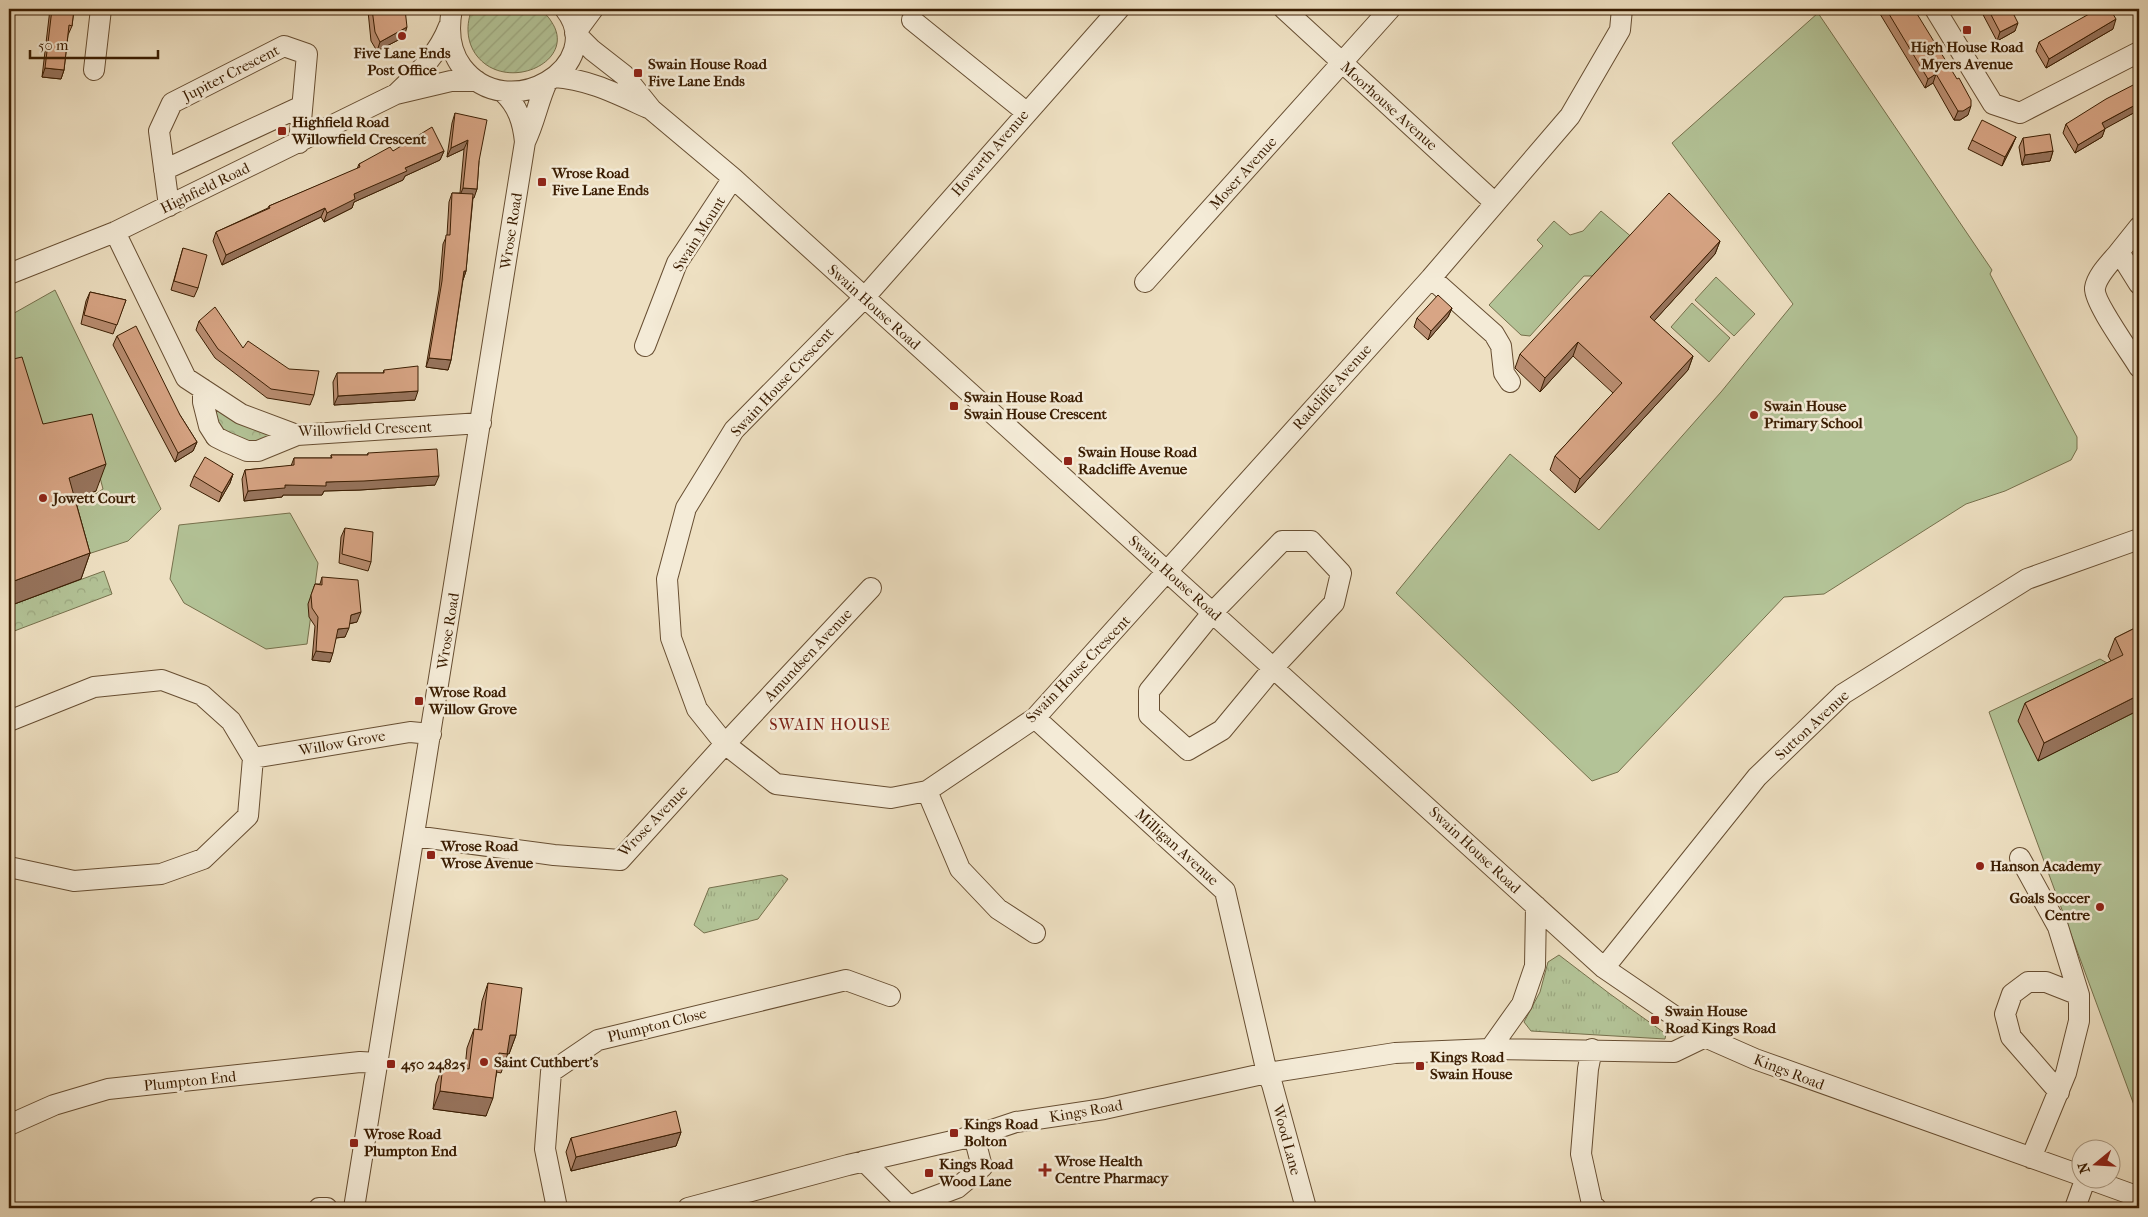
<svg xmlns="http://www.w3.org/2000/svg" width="2148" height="1217" font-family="'IM FELL French Canon',serif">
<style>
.grass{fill:url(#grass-tufts);stroke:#76704c}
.forest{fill:url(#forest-crowns);stroke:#76704c}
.park{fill:#b3c397;stroke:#76704c}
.garden{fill:url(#garden-furrows);stroke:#76704c}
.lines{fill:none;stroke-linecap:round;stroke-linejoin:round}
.minor-casing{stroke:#674e32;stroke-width:22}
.minor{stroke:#f4ebd7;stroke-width:20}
.wall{fill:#ba8e72;stroke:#3a1d02}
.shaded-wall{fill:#97745d;stroke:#3a1d02}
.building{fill:#d8a585;stroke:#3a1d02}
.poi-dot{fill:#8f2418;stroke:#f4ebd7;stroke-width:2}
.labels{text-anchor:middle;stroke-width:5;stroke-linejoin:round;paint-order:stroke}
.poi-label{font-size:15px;font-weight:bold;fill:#3a1d02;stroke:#f4ebd7;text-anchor:start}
.street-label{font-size:15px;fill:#3a1d02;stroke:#f4ebd7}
.neighbourhood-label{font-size:16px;letter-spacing:1px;fill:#7a1f14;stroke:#f4ebd7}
</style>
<defs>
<pattern id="grass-tufts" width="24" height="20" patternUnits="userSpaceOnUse" patternTransform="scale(1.25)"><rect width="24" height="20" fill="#b3c397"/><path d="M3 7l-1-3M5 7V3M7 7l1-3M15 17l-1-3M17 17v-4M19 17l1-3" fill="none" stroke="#9ba780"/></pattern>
<pattern id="forest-crowns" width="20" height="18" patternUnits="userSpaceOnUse" patternTransform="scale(1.25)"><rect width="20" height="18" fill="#b3c397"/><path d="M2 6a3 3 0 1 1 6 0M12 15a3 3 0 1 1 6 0" fill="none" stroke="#9ba780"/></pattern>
<pattern id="garden-furrows" width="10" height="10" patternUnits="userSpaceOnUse" patternTransform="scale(1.25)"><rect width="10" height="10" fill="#b3c397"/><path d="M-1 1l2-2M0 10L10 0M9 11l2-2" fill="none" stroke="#9ba780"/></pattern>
</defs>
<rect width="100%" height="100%" fill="#eee0c2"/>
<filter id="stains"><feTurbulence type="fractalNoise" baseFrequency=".004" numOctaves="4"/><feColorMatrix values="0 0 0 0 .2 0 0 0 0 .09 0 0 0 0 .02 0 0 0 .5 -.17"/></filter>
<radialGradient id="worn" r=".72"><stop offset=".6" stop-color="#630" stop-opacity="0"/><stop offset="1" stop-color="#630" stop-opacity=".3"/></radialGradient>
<path class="grass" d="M782,875L788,879L758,919L704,933L694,925L709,888Z
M1559,955L1610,994L1666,1034L1665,1039L1531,1031L1524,1022L1540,992L1548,962Z"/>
<path class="forest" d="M206,388L297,435L238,457L207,443L197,416Z
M104,571L112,594L9,633V606Z"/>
<path class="park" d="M1818,13L1992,270L1990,274L2077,437V449L2071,460L2005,491L1966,504L1824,594L1784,597L1618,772L1592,781L1396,593L1510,454L1599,530L1721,392L1793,304L1672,143Z
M1601,211L1634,239L1595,276H1584L1530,336L1521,335L1489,305L1543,246L1537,240L1554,221L1570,235L1583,231Z
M1716,277L1755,314L1734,336L1695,300Z
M55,290L161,509L128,541L85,555L73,509L103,489L87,428L35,440L9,337V316Z
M1692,303L1730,338L1709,362L1671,327Z
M290,513L318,563L307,644L266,649L184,603L170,579L179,525Z
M2100,659L2139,681V1103L2134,1105L1989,712Z"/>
<path class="garden" d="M472,9C489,9 521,6 537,9C542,10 548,16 551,21C579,61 507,94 477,56C466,42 466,24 472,9Z"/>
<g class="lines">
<defs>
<path id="minor" d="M452,9C448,30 449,50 462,67C508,127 609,65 565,9
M1119,9L864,298L734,430L686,508L667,579L671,638L697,709L725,744L776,784L891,798L927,791L1035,718L1431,278L1570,116L1620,30L1622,9
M1284,9L1495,203
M1935,9L1993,104L2020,113L2139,52
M912,20L1026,112
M576,32L593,9
M575,33L592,50L624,75L652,110L733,178L1604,968L1705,1037L1755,1059L2080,1175
M94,70L101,9
M554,77C588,79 617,94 648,108
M396,94C418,73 438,55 449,26
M525,142C535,122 538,101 547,82
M164,170L302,106
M169,206L159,131L172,103L284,46L307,54L299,143
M115,232L186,378L241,414L297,435L481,423
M2119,252L2139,227
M9,274L115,232L396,94L451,81H477
M1431,278L1494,334L1501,346L1504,373L1510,382
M1145,282L1390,9
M2139,284L2119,252C2111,262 2097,275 2095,288C2093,301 2130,352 2139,367
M645,346L677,263L733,178
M203,389V402L209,426L216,437L226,442L247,451H258L297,435
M1282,541H1311L1341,573L1334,603L1274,667L1222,730L1188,750L1149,715V691L1213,612Z
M1035,718L1225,891L1267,1073L1272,1084L1306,1208
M9,721L94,687L162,680L202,695L231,721L253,758L248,816L203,859L161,874L74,881L9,867
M253,758L410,732L431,734
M927,791L960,869L998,909L1035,933
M414,836L554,855L620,860L725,744L871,588
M2020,858L2058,927L2079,995V1021L2066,1073L2031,1158
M1604,968L1757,777L1843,694L2027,579L2139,539
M1490,1049L1522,1004L1535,966L1536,906
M1592,1049L1588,1069L1581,1154L1592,1204L1596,1208
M2059,1092L2011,1037L2005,1014L2012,994L2028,982H2046L2079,995
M9,1125L54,1105L108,1089L360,1062L378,1063
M864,1161L909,1206L957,1188L982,1167L974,1136
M2092,1180L2139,1197
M319,1208H327
M354,1208L525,142C523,122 518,106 503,92
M557,1208L545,1149L551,1072L598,1040L846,980L890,996
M688,1208L848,1165L974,1136L1016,1122L1104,1109L1267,1073L1395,1053L1490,1049L1674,1052L1705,1037
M2075,1208L2085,1180"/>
</defs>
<use href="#minor" class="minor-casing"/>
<use href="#minor" class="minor"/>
</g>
<path class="wall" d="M50,9H74L72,26L68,35L64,70L61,79L42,77Z
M369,9H405L404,37L377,51L371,41L368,11Z
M1877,9H1914L1968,115L1960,120H1954L1933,83L1925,88Z
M1980,9H2011L2015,31L1997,41Z
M2113,29L2046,68L2036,51L2039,42Z
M2139,110L2105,128L2102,137L2075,153L2063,133L2066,124Z
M455,113L479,161L477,189L473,198L466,271L463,280L451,360L448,370L426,367L439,290L443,244L447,235L449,202L452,193H460L464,149L447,157L452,123Z
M2016,137L2012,146L2002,166L1968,149L1972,140Z
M2023,138L2053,151L2050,161L2022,165L2019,147Z
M393,151H444L440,160L405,176L403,180L354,202L352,208L324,222L321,217L222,265L213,241L216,232L268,208L269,206L357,169L359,164Z
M1720,241L1715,254L1654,321L1693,356L1688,370L1575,493L1550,470L1555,456L1613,393L1573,356L1540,392L1515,368L1520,354Z
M183,248L198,288L194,297L171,290Z
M90,292L126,300L113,334L81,324L86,301Z
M1452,308L1448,317L1428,340L1414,327L1417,318Z
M199,321L243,348L314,395L310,405L267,398L215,358L196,330Z
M117,336L180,415L197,442L193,451L175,462L113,345Z
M9,360L43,424L96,491L75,499L90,553L81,579L9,606Z
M384,370L415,400L334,405L333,382L337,373H383Z
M368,453L435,485L360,490L324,491L322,495H283L282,497L244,501L242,479L245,470L291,466L294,458H331V455H367Z
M233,474L230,483L219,502L190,486L194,476Z
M345,528L371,562L368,571L339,563L341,537Z
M322,577L357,622L349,624L345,637L336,638L330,662L312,660L315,626L309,617L308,604L315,584H320Z
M2139,626V710L2038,761L2018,721L2025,703L2111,661L2108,656L2115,638Z
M488,983L516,1035L509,1054L508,1053L501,1073L497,1072L486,1116L433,1109L436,1084L443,1065L465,1068L467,1048L474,1029L478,1030L482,1001Z
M681,1132L676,1146L571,1171L566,1152L571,1138Z"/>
<path class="shaded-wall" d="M2116,19L2113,29L2046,68L2049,59Z
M2018,23L2015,31L1997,41L2000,32Z
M407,27L404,37L377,51L380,42Z
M45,68L64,70L61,79L42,77Z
M1936,74L1933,83L1925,88L1928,79Z
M2139,103V110L2099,132L2102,123Z
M1971,106L1968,115L1960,120H1954L1958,111Z
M2105,129L2102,137L2075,153L2078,145Z
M2016,137L2012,146L2002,166L2005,157Z
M468,140L464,149L447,157L451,148Z
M444,151L440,160L405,176L403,180L354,202L352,208L324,222L327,213L354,194L405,168Z
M2053,151L2050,161L2022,165L2025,155Z
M463,188L477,189L474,198H459Z
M325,208L321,217L222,265L226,255Z
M1720,241L1715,254L1645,331L1650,317Z
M464,271H466L463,280Z
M1452,308L1448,317L1428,340L1431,331Z
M1578,342L1573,356L1540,392L1545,378Z
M1693,356L1688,370L1575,493L1580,479Z
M429,358L451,360L448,370L426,367Z
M418,391L415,400L334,405L338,396Z
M197,442L193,451L175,462L178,453Z
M106,464L96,491L60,505L69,478Z
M233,474L230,483L219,502L222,493Z
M439,476L435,485L360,490L324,491L322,495H283L282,497L244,501L248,491L285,485L326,482Z
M90,553L81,579L9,606V597L14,581Z
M361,612L357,622L347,624L351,615Z
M349,628L345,637L334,638L338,629Z
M316,651L333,653L330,662L312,660Z
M2139,695V710L2038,761L2044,743Z
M510,1035H516L509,1054L503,1053Z
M440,1091L493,1098L486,1116L433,1109Z
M681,1132L676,1146L571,1171L576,1157Z"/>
<path class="building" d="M52,9H74L72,26L69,25L64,70L45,68Z
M372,9H405L407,27L380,42L375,32Z
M1886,9H1914L1957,79L1959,78L1971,100V106L1963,111H1958L1936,74L1928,79Z
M1988,9H2011L2018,23L2000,32Z
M2098,9H2110L2116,19L2049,59L2039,42Z
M2139,82V103L2102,123L2105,129L2078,145L2066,124L2106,99Z
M455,113L487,120L479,161L477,189L463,188L468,140L451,148Z
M1982,120L2016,137L2005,157L1972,140Z
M432,127L444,151L405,168L407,171L354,194L355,199L327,213L325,208L226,255L216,232L270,208L269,206L360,167L359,164L390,147L393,151Z
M2050,134L2053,151L2025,155L2023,138Z
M452,193L473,194L466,271H464L451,360L429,358L442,281L446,235H450Z
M1669,193L1720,241L1650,317L1693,356L1580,479L1555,456L1622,383L1578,342L1545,378L1520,354Z
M183,248L207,255L198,288L174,281Z
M90,292L126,300L117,325L84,315Z
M1438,295L1452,308L1431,331L1417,318Z
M215,307L243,348L248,341L289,369L319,371L314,395L271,389L218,349L199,321Z
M136,326L180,415L197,442L178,453L117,336Z
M22,357L43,424L92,414L106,464L69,478L90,553L14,581L9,565V360Z
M418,366V391L338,396L337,373H384V370Z
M437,449L439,476L364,481L326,482V486L285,485V488L248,491L245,470L294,465V458H332L331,455H368V453Z
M205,457L233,474L222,493L194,476Z
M345,528L373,532L371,562L342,554Z
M322,577L358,580L361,612L351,615L349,628L338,629L333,653L316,651L318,617L312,608L311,595L315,584L322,585Z
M2139,626V695L2044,743L2025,703L2123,655L2115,638Z
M488,983L522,988L516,1035H510L507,1054L499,1053L493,1098L440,1091L443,1065L469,1069L474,1029L482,1030Z
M676,1111L681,1132L576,1157L571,1138Z"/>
<g class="poi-dot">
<rect x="1962" y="25" width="10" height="10" rx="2.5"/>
<circle cx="402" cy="36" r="5"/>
<rect x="633" y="68" width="10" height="10" rx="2.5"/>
<rect x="277" y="126" width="10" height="10" rx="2.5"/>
<rect x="537" y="177" width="10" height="10" rx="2.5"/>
<rect x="949" y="401" width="10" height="10" rx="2.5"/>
<circle cx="1754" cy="415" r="5"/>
<rect x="1063" y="456" width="10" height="10" rx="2.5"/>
<circle cx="43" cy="498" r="5"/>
<rect x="414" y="696" width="10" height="10" rx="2.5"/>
<rect x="426" y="850" width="10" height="10" rx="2.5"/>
<circle cx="1980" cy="866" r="5"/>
<circle cx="2100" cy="907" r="5"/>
<rect x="1650" y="1015" width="10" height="10" rx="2.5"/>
<circle cx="484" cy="1062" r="5"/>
<rect x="386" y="1059" width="10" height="10" rx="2.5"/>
<rect x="1415" y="1061" width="10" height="10" rx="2.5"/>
<rect x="949" y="1128" width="10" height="10" rx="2.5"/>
<rect x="349" y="1138" width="10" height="10" rx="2.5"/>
<path d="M1042.5 1162.5h5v5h5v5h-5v5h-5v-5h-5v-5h5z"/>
<rect x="924" y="1168" width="10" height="10" rx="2.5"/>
</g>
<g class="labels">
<g class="poi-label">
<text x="1967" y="52" text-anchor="middle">High House Road<tspan x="1967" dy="17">Myers Avenue</tspan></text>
<text x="402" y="58" text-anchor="middle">Five Lane Ends<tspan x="402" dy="17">Post Office</tspan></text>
<text x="648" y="69">Swain House Road<tspan x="648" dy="17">Five Lane Ends</tspan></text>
<text x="292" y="127">Highfield Road<tspan x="292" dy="17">Willowfield Crescent</tspan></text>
<text x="552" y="178">Wrose Road<tspan x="552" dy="17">Five Lane Ends</tspan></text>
<text x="964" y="402">Swain House Road<tspan x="964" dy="17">Swain House Crescent</tspan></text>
<text x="1764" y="411">Swain House<tspan x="1764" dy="17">Primary School</tspan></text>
<text x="1078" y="457">Swain House Road<tspan x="1078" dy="17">Radcliffe Avenue</tspan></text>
<text x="53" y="503">Jowett Court</text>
<text x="429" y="697">Wrose Road<tspan x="429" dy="17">Willow Grove</tspan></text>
<text x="441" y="851">Wrose Road<tspan x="441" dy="17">Wrose Avenue</tspan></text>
<text x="1990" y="871">Hanson Academy</text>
<text x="2090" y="903" text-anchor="end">Goals Soccer<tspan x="2090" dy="17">Centre</tspan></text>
<text x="1665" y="1016">Swain House<tspan x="1665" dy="17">Road Kings Road</tspan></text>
<text x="1430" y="1062">Kings Road<tspan x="1430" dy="17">Swain House</tspan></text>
<text x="494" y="1067">Saint Cuthbert's</text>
<text x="401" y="1069">450 24825</text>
<text x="964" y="1129">Kings Road<tspan x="964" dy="17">Bolton</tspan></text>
<text x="364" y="1139">Wrose Road<tspan x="364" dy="17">Plumpton End</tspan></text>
<text x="1055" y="1166">Wrose Health<tspan x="1055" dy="17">Centre Pharmacy</tspan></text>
<text x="939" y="1169">Kings Road<tspan x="939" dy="17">Wood Lane</tspan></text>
</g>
<g class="street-label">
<text transform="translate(231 73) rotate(-27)" y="5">Jupiter Crescent</text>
<text transform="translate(1389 106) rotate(42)" y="5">Moorhouse Avenue</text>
<text transform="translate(990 153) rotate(-49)" y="5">Howarth Avenue</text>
<text transform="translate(1243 173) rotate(-48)" y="5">Moser Avenue</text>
<text transform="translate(205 188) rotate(-26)" y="5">Highfield Road</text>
<text transform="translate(511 231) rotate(-81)" y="5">Wrose Road</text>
<text transform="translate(699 234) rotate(-58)" y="5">Swain Mount</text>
<text transform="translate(874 307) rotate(42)" y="5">Swain House Road</text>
<text transform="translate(782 382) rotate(-47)" y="5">Swain House Crescent</text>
<text transform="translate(1332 387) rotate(-48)" y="5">Radcliffe Avenue</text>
<text transform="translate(365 429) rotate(-2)" y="5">Willowfield Crescent</text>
<text transform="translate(1175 578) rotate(42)" y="5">Swain House Road</text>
<text transform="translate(448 631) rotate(-81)" y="5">Wrose Road</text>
<text transform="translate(808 655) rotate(-47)" y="5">Amundsen Avenue</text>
<text transform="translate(1078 669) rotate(-46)" y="5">Swain House Crescent</text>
<text transform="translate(1812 725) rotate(-43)" y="5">Sutton Avenue</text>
<text transform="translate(342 743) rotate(-10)" y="5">Willow Grove</text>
<text transform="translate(653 821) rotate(-46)" y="5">Wrose Avenue</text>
<text transform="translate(1177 847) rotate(42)" y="5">Milligan Avenue</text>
<text transform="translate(1475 850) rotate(43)" y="5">Swain House Road</text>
<text transform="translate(657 1025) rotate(-14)" y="5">Plumpton Close</text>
<text transform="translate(1789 1072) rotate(21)" y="5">Kings Road</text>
<text transform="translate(190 1081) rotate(-6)" y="5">Plumpton End</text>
<text transform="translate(1086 1111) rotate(-10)" y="5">Kings Road</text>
<text transform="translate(1287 1140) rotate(75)" y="5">Wood Lane</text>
</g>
<g class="neighbourhood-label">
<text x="830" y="730">SWAIN HOUSE</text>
</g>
</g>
<rect width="2148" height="1217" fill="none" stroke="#eee0c2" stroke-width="30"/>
<rect x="10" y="10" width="2128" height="1197" fill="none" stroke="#3a1d02" stroke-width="2.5"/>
<rect x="15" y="15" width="2118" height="1187" fill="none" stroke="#3a1d02"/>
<g transform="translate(2096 1164) rotate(252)"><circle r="24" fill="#f4ebd7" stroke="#aa9982"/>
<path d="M0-4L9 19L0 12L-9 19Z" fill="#8f2418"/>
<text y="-8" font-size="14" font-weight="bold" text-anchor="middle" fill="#3a1d02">N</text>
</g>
<path d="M30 50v8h128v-8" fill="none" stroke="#3a1d02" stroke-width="2.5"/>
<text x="38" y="50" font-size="15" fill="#3a1d02" stroke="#f4ebd7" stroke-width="4" paint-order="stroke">50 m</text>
<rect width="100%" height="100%" filter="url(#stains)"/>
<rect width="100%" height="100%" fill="url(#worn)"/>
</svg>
